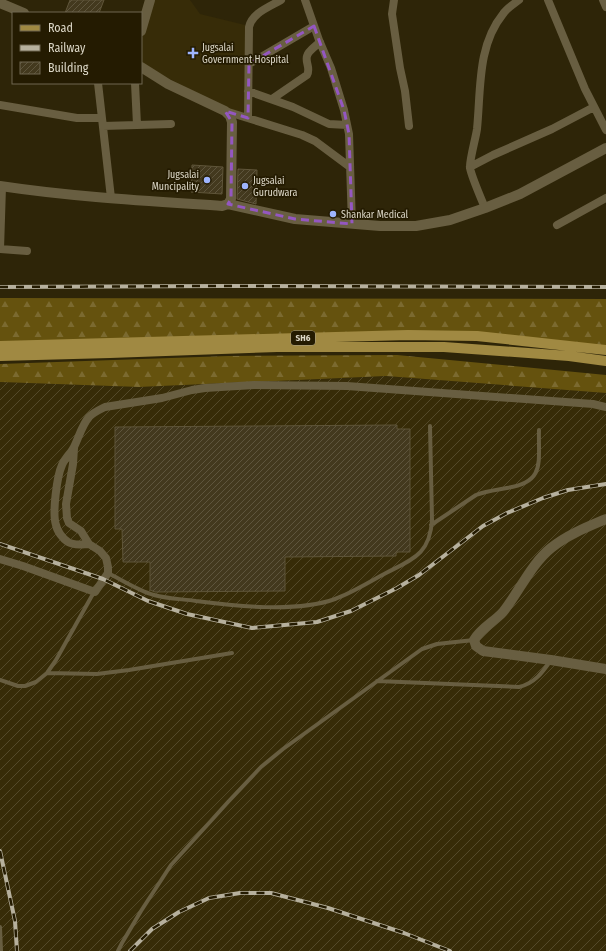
<svg xmlns="http://www.w3.org/2000/svg" width="606" height="951" font-family="'Fira Sans Condensed',sans-serif">
<style>
.built{fill:#372c08}
.industrial{fill:url(#industrial-furrows)}
.forest{fill:url(#forest-firs)}
.building{fill:url(#building-hatch);stroke:#5f5539}
.lines{fill:none;stroke-linecap:round;stroke-linejoin:round}
.service{stroke:#685e41;stroke-width:4}
.minor{stroke:#685e41;stroke-width:8}
.tertiary{stroke:#685e41;stroke-width:10}
.primary{stroke:#a08942;stroke-width:10}
.rail-casing{stroke:#b6b09d;stroke-width:4}
.rail{stroke:#241b01;stroke-width:2.5;stroke-dasharray:8;stroke-linecap:butt}
.marked{fill:none;stroke:#9457c1;stroke-width:3;stroke-dasharray:8 5;stroke-linejoin:round}
.poi-dot{fill:#9eb4fd;stroke:#241b01;stroke-width:1.5}
.labels{text-anchor:middle;stroke-width:3.5;stroke-linejoin:round;paint-order:stroke}
.shield{fill:#241b01;stroke:#a69f8c;stroke-width:1}
.shield-label{font-size:9px;font-weight:bold;fill:#ddd8c8}
.poi-label{font-size:10px;fill:#ddd8c8;stroke:#241b01;text-anchor:start}
</style>
<defs>
<pattern id="industrial-furrows" width="10" height="10" patternUnits="userSpaceOnUse"><rect width="10" height="10" fill="#372c08"/><path d="M-1 1l2-2M0 10L10 0M9 11l2-2" fill="none" stroke="#544a2a"/></pattern>
<pattern id="forest-firs" width="22" height="20" patternUnits="userSpaceOnUse"><rect width="22" height="20" fill="#65520e"/><path d="M5 1l3.5 6h-7zM16 11l3.5 6h-7z" fill="#7b6a30"/></pattern>
<pattern id="building-hatch" width="6" height="6" patternUnits="userSpaceOnUse"><rect width="6" height="6" fill="#43391e"/><path d="M-1 1l2-2M0 6l6-6M5 7l2-2" fill="none" stroke="#5e553d"/></pattern>
</defs>
<rect width="100%" height="100%" fill="#2e2508"/>
<path class="built" d="M154,0H190L200,14L245,25L246,115L225,108L141,64V41Z"/>
<path class="industrial" d="M386,376L606,393V951H0V382L139,387Z"/>
<path class="forest" d="M0,298L606,299V346L473,334L0,342Z
M397,355L606,375V393L386,376L139,387L0,382V364L228,356Z"/>
<path class="building" d="M70,0H104L99,13H65Z
M192,165L223,167L222,194L191,192Z
M238,169L257,170L256,204L237,199Z
M397,425V429H410V552H396V556L285,557V591L155,592L150,590V562H123L122,529H115V427Z"/>
<g class="lines">
<path class="service" d="M431,525L476,495C486,491 496,490 507,488C546,482 538,462 539,430
M108,573C122,580 139,591 154,595C168,599 183,599 196,601C236,606 296,613 335,599C352,593 369,582 386,573C413,559 430,554 432,520L430,426
M47,673L97,674L129,670L232,653
M0,680L18,686H25L36,682L47,673L56,660L94,592
M377,681L519,687C535,683 542,673 551,660
M0,927L1,951
M118,951L122,943L141,911L171,865L228,802L261,767L283,749L422,649L437,644L474,640"/>
<path class="minor" d="M305,0L319,40L331,68L344,110L349,134L352,224
M394,0L392,14L400,68L405,91L409,126
M548,0L585,89L606,130
M603,0L606,7
M249,64L314,26
M98,83L111,198
M135,83L137,125
M248,91L293,107L329,124L347,125
M272,99L307,75C311,68 305,63 307,56C308,51 316,46 320,42
M0,105L77,118H102
M225,111L302,135L315,141L350,167
M248,118L249,27C252,13 269,7 281,0
M103,126L171,124
M470,167L493,155L552,129L594,107
M485,208C481,198 472,178 470,168C469,162 476,137 477,129C481,90 477,46 503,14C507,8 514,4 519,0
M557,225L606,198
M0,249L2,187
M0,249L27,251
M89,544C83,544 74,546 68,542C63,539 57,531 56,525C52,513 57,476 62,465C65,458 71,453 74,447C79,437 82,425 89,417C94,412 99,410 105,407L162,398L192,390L205,388L254,385L347,386L593,404L606,407
M0,559L23,566L95,592L108,573V567L106,558L100,551L89,544L81,531L69,523L67,518L66,504L73,464L74,448"/>
<path class="tertiary" d="M0,3L24,13
M141,31L150,0
M0,186C73,197 148,201 222,206L228,204L231,199L232,122L230,116L225,111L168,84L141,67
M228,204L295,219L380,226H416L450,220L485,208L520,194L606,148
M606,519C587,527 567,535 551,548C531,564 519,592 503,612C494,622 481,628 474,640L476,646L483,651L551,660L606,669"/>
<path class="primary" d="M0,346L408,335L477,336L606,350
M0,356L110,353L277,347H444L569,356L606,361"/>
<defs>
<path id="rail" d="M0,287L219,286L606,287
M0,544L103,579L148,601L187,614L252,628L317,622L351,611L397,588L419,575L483,526L507,513L543,498L568,490L606,484
M0,851L15,921L17,951
M130,951L152,929L179,912L209,898L240,893H271L328,908L404,933L450,951"/>
</defs>
<use href="#rail" class="rail-casing"/>
<use href="#rail" class="rail"/>
</g>
<path class="marked" d="M314,26L344,110L349,134L352,224L295,219L228,204L231,199L232,122L225,111L248,118L249,64Z"/>
<g class="poi-dot">
<path d="M191 47h4v4h4v4h-4v4h-4v-4h-4v-4h4z"/>
<circle cx="207" cy="180" r="4"/>
<circle cx="245" cy="186" r="4"/>
<circle cx="333" cy="214" r="4"/>
</g>
<g class="labels">
<rect class="shield" x="291" y="331" width="24" height="14" rx="3"/>
<g class="shield-label">
<text x="303" y="341">SH6</text>
</g>
<g class="poi-label">
<text x="202" y="51">Jugsalai<tspan x="202" dy="12">Government Hospital</tspan></text>
<text x="199" y="178" text-anchor="end">Jugsalai<tspan x="199" dy="12">Muncipality</tspan></text>
<text x="253" y="184">Jugsalai<tspan x="253" dy="12">Gurudwara</tspan></text>
<text x="341" y="218">Shankar Medical</text>
</g>
</g>
<rect x="12" y="12" width="130" height="72" fill="#241b01" stroke="#6e6751"/>
<rect x="20" y="25" width="20" height="6" fill="#a08942" stroke="#6e6751"/>
<text x="48" y="32" font-size="12" fill="#ddd8c8">Road</text>
<rect x="20" y="45" width="20" height="6" fill="#b6b09d" stroke="#6e6751"/>
<text x="48" y="52" font-size="12" fill="#ddd8c8">Railway</text>
<rect x="20" y="62" width="20" height="12" fill="url(#building-hatch)" stroke="#6e6751"/>
<text x="48" y="72" font-size="12" fill="#ddd8c8">Building</text>
</svg>
